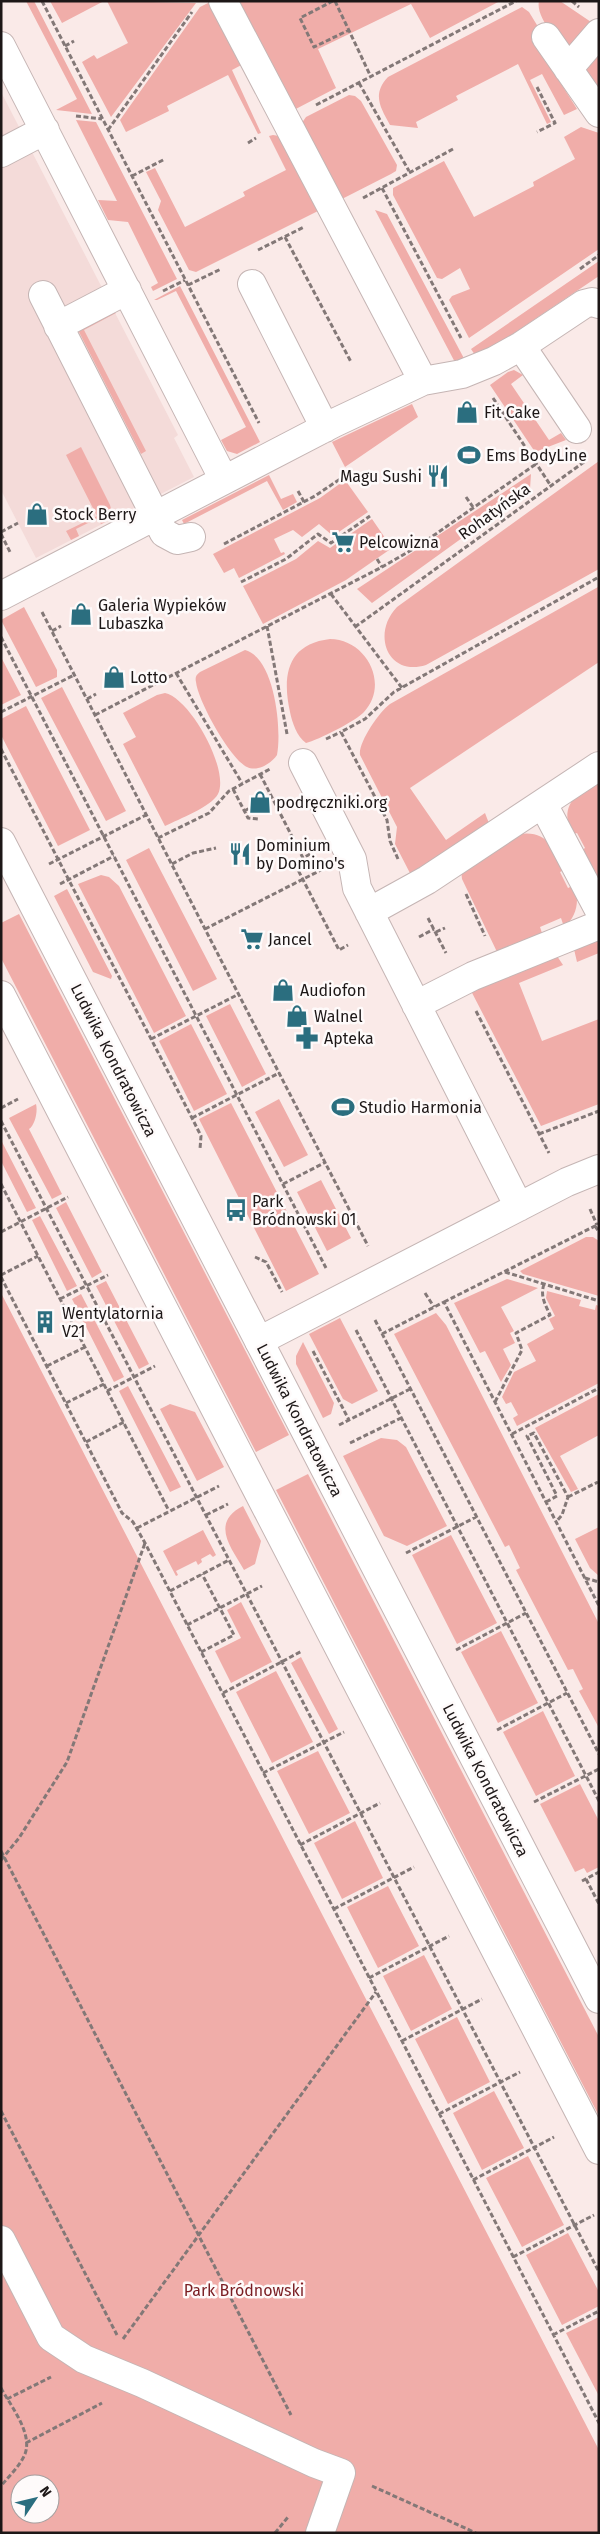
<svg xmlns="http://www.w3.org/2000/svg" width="600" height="2534" font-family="'Fira Sans',sans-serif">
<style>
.built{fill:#f4dbd9}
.green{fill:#f0ada9;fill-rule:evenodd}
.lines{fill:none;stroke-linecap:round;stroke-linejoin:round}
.street-casing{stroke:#c5b5b4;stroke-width:30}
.secondary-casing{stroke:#c5b5b4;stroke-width:30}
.path{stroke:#837877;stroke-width:3;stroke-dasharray:5 2.5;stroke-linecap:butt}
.street{stroke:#fff;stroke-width:28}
.secondary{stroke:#fff;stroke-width:28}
.labels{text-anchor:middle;stroke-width:5;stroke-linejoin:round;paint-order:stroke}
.poi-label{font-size:16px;fill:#1d1717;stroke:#fefafa;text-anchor:start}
.street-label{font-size:16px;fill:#1d1717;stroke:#fefafa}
.park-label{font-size:16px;fill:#7a1e23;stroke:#fefafa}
</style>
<rect width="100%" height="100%" fill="#faeae8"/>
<path class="built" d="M1,92L178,435L174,438L194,477L36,558L1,490Z"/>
<path class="green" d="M26,1H34L92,114L56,110L77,99Z
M50,1H104L62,23Z
M107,1L196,3L111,117L82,62L94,55L97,59L128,43Z
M234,1H500L430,38L411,4L318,49L336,88L290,112Z
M539,1H560L594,24L571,54C560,44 535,17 539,1Z
M210,2L247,62L232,70L261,133L258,134L228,75L167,106L169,111L126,132L120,120L200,7Z
M522,7L529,12L540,30L531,36L577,109L564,115L542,74L530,80L551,122L547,124L518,64L456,96L458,100L416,122L418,128L390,125C380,107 372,94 388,77Z
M599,44V94L581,64Z
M349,95L355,96L361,101L397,165L396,171L391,174L340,200L301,124L306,117Z
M76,120L96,122L177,279L153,291L151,287L158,283L128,222L108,220L98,200L117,201Z
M581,127L599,133V249L469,338L449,300L452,296L470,289L460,268L442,279L437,278L393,195V188L444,161L474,217L534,186L533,182L575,159L564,137Z
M273,135L279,136L320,210L196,272L189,270L158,210L161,201L146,172L155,168L185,227L245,196L243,192L286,170L269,136Z
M375,210L387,214L467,364L458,368Z
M599,261V276L477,358L471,349Z
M180,286L260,442L237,454L227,451L221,440L246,427L176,291L157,300H154Z
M110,311L116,313L84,330L146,451L141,454L78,330Z
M514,370L523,375L511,384L549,440L561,433L566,440L535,452L490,385L508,372Z
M412,404L418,417L345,467L332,442Z
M81,447L110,505C113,515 110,520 101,524L98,518L76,529L79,536L71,540L66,531L97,516L66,455Z
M599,461V569L426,665C388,677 371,634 397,607Z
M531,474L530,489L372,603L357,589Z
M269,475L281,499L293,494L297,502L283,510L267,481L184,524L182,520Z
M345,480L368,512L333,536L319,524L302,537L293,530L274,539L281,553L284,552L285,554L239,578L234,568L224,573L213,554L320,498Z
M372,519L392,548L346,580L263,624L243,586L296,559L318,541L330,548Z
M598,587L599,662L410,788L446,840L485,813L490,826L413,879L395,844L397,827L360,755C358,743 379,712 390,704Z
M24,607L57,670V677L36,687L1,620Z
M330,639C366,639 390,684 364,712C356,721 318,740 306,743C297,737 292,722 290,712C282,676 287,644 330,639Z
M245,650C275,658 282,730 277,755C271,764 257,772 247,767C230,759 198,701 196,682C195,677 196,675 200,672Z
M1,657L21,695L1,705Z
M62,687L126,811L106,821L41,698Z
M165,693C190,698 230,770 218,794C211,807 179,819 165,826L123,744L136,737L123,713L157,695Z
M26,706L90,830L58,846L1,735V719Z
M599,778V889L579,852L585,848L577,833L571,835C560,803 575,796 599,778Z
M519,834C548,830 552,848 566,869L560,872L568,888L574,885C580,900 577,917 564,927L561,918L540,927L543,936L498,954L462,879L461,870Z
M149,848L217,979L193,991L126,860Z
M101,875L109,877L119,886L186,1016L154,1033L78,884Z
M67,889L112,976L111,979L93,972L54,896Z
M19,914L289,1435L256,1452L1,958V923Z
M599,935V953L577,962L573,945Z
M555,953L563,965L519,983L542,1041L599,1019V1104L541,1126L469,987Z
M230,1004L266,1074L242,1087L206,1016Z
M191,1024L227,1094L194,1111L159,1041Z
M279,1099L308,1155L284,1167L255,1112Z
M231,1103L319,1274L286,1291L199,1119Z
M36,1104C38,1111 35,1125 29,1129L62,1194L52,1199L9,1118Z
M1,1140L36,1208L27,1212L1,1161Z
M321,1180L351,1238L327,1251L297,1192Z
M66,1202L102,1272L92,1278L56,1208Z
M40,1216L77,1286L67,1291L32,1220Z
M586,1237H593L599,1241V1296L523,1274L520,1271Z
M507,1279L538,1288L501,1307L514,1331L510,1333L515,1343L503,1349L511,1365L501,1382L485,1351L480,1353L454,1303Z
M106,1281L149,1364L139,1369L96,1286Z
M547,1291L581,1300L579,1306L595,1310L596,1305L599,1306V1383L517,1426L513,1418L518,1415L511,1402L506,1404L502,1397L514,1372L536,1361L527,1344L554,1329L549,1319L555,1316L546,1298Z
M1,1293L599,2450V2533H1ZM20,2484H50V2514H20Z
M81,1294L124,1377L114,1382L72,1299Z
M436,1313L446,1325L599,1624V1728L579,1691L583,1689L573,1669L568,1670L516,1570L520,1568L509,1545L505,1547L394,1334Z
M340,1318L378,1391L352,1404L343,1399L309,1334Z
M303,1342L334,1403L331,1414L323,1418L296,1364V1356Z
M128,1386L181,1487L170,1492L119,1391Z
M599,1394V1435L560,1456L578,1489L571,1492L535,1428Z
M170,1404L195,1412L224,1467L197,1481L160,1409Z
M381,1438L397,1440L406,1447L447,1526L407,1546L384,1536L343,1456Z
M308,1474L599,2037V2116L276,1490Z
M243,1506L261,1541L255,1564L244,1570C231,1547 210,1523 243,1506Z
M599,1527V1576L590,1568L575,1539Z
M203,1530L216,1555L213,1557L210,1554L201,1559L202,1562L198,1565L196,1561L176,1571L178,1575L176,1576L163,1551Z
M451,1535L497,1623L457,1644L412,1555Z
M241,1602L272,1662L231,1683L215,1651L241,1638L227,1610Z
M501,1631L538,1703L498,1723L461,1652Z
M301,1657L338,1729L329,1734L291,1663Z
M276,1671L313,1742L272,1763L236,1692Z
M543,1711L575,1776L536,1796L503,1732Z
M318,1751L350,1813L309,1834L277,1771Z
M580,1784L599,1821V1867L587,1873L584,1868L575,1872L540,1804Z
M355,1821L383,1878L342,1899L314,1843Z
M388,1886L419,1946L378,1968L347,1907Z
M424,1955L452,2009L411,2031L383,1976Z
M457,2017L490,2082L448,2104L415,2039Z
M494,2091L524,2148L482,2170L453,2113Z
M528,2156L564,2225L522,2247L486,2178Z
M568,2233L599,2292V2306L562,2325L526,2255Z
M599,2317V2396L566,2333Z"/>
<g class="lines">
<defs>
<path id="street" d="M223,1L423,381
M546,37L599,113
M1,46L224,480
M568,69L599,33
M1,153L45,130
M252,284L325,428
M43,295L164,533L177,540L191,537
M58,326L127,290
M521,346L577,429
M1,596L334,423L423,381L462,374L494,361L521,346L584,304L592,302L599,304
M303,763L352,859L357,888L519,1207
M543,804L599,910
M369,912L427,880L599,766
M416,1005L473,976L599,925
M259,1341L567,1182L599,1169
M1,2240L51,2337L84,2359L142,2383L314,2463L341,2473L320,2533"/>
<path id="secondary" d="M1,842L599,1999
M1,995L599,2150"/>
</defs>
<use href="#street" class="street-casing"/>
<use href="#secondary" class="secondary-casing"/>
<path class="path" d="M42,1L259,423
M333,1L300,18L314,47L349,30
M335,1L371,77
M572,1L579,7
M65,46L74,41
M359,83L409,171
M537,87L555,123L537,132
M316,105L516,1
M76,116L102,119
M108,130L192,12
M248,143L256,138
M132,176L165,159
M382,188L461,338
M363,198L453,149
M285,237L351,362
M258,250L304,227
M580,269L599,255
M188,285L221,269
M163,291L185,280
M493,398L551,486
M533,460L554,452
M298,491L304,502
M466,497L473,507
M1,532L18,523
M1,534L11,554
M224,544L315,496L343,477
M377,559L382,567
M241,582L286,559L318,534L331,543L370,516
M331,594L402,688
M42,612L368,1246
M267,626L287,734
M355,627L584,462
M52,631L61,626
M1,637L326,1268
M176,673L242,783
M87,699L96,694
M1,712L74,675
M95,715L382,567L420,545L536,464
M326,739L341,732
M1,749L192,1118L201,1136L200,1149
M260,774L303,858L312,853
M233,789L248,818L258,819
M244,811L252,807
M158,838L209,813L229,791L270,769
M314,859L297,868L339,950L348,945
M398,859L390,841L387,820L341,732L365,719L394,692L599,577
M49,864L146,815
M172,864L193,853L216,848
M60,884L114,856
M466,894L485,936
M428,918L446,953
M205,929L321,870
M436,932L445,928
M419,937L434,929
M476,1011L549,1153
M151,1039L239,994
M1,1108L18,1099
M192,1118L279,1073
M1,1121L599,2272
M539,1134L599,1111
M1,1184L169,1511
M283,1184L326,1162
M590,1209L597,1225
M595,1226L599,1232
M1,1232L68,1197
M255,1257L266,1262L282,1292
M505,1272L599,1301
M1,1275L38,1256
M1,1277L122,1513L133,1522L145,1543L599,2423
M425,1293L434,1307
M60,1299L108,1275
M444,1302L599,1224
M375,1320L599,1754
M356,1330L599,1801
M382,1334L444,1302L599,1606
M313,1351L349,1420
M47,1366L85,1347
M107,1391L155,1366
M495,1402L522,1350L516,1333L550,1315C545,1304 540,1296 544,1284
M66,1403L104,1384
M339,1425L410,1389
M512,1434L599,1388
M86,1442L124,1422
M350,1443L401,1418
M568,1497L598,1482
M546,1502L557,1496L527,1436L534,1433L568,1497L562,1515L556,1522
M206,1515L228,1504
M137,1528L219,1486
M406,1553L476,1517
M585,1578L599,1582
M170,1591L229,1560
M187,1625L262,1586
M456,1650L526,1613
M201,1652L234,1635L202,1574
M223,1693L302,1651
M497,1730L567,1693
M263,1773L344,1732
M534,1802L599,1769
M300,1845L380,1803
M1,1851L291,2415
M1,1860L19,1838L67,1762L145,1543
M586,1879L599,1904
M582,1881L599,1872
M334,1909L414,1867
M369,1978L449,1936
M402,2041L482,1999
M1,2111L117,2335
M439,2114L520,2072
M473,2180L554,2137
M513,2257L594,2215
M553,2335L599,2311
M123,2339L376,1992
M1,2388C10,2405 33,2433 25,2454C20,2466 9,2476 1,2486
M7,2399L51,2377
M26,2443L102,2403
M372,2486L476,2533
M275,2533L288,2517"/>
<use href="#street" class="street"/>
<use href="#secondary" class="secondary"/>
</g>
<defs>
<symbol id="shop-bare" viewBox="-9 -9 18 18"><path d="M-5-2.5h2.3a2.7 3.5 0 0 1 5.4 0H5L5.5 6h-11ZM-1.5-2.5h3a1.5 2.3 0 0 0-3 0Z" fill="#2b6e7f" stroke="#fefafa" stroke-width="2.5" paint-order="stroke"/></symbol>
<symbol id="stadium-bare" viewBox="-9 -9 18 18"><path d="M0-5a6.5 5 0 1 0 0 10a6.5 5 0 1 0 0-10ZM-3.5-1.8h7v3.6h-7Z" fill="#2b6e7f" stroke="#fefafa" stroke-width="2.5" paint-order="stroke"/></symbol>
<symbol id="restaurant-bare" viewBox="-9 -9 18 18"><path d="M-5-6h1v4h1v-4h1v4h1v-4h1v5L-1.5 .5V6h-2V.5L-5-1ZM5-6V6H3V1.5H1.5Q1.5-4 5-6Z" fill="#2b6e7f" stroke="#fefafa" stroke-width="2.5" paint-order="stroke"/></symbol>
<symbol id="supermarket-bare" viewBox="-9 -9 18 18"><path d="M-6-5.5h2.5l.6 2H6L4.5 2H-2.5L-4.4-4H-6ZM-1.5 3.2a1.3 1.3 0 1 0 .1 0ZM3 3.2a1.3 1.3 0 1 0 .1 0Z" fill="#2b6e7f" stroke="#fefafa" stroke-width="2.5" paint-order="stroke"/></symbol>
<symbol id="pharmacy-bare" viewBox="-9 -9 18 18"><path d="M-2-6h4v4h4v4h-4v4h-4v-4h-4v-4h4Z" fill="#2b6e7f" stroke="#fefafa" stroke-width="2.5" paint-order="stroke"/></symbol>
<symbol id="bus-bare" viewBox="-9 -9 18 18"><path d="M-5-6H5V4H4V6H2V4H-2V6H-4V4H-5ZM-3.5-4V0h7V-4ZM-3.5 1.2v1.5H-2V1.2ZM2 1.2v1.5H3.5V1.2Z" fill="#2b6e7f" stroke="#fefafa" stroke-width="2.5" paint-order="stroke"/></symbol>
<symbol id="building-bare" viewBox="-9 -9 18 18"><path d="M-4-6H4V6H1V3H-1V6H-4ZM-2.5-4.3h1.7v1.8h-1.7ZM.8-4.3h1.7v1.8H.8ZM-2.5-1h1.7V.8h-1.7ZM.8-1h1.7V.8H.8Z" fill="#2b6e7f" stroke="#fefafa" stroke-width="2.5" paint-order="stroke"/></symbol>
</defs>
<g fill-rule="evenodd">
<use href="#shop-bare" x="451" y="396" width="32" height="32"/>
<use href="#stadium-bare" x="453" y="439" width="32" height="32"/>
<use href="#restaurant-bare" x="422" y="460" width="32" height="32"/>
<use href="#shop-bare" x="21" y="498" width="32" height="32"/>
<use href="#supermarket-bare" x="327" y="526" width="32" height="32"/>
<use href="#shop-bare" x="65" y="598" width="32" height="32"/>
<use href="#shop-bare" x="98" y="661" width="32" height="32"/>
<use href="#shop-bare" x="244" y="786" width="32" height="32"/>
<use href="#restaurant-bare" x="224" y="838" width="32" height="32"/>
<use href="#supermarket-bare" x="236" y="923" width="32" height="32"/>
<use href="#shop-bare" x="267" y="974" width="32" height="32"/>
<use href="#shop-bare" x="281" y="1000" width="32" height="32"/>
<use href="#pharmacy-bare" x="291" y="1022" width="32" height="32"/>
<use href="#stadium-bare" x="327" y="1091" width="32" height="32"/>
<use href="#bus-bare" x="220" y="1194" width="32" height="32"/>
<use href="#building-bare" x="29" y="1306" width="32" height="32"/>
</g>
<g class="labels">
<g class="poi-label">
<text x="484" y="418">Fit Cake</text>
<text x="486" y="461">Ems BodyLine</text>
<text x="422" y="482" text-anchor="end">Magu Sushi</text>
<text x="54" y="520">Stock Berry</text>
<text x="359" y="548">Pelcowizna</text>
<text x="98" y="611">Galeria Wypieków<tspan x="98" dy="18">Lubaszka</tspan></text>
<text x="130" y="683">Lotto</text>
<text x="276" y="808">podręczniki.org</text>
<text x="256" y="851">Dominium<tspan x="256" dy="18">by Domino's</tspan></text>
<text x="268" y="945">Jancel</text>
<text x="300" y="996">Audiofon</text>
<text x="314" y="1022">Walnel</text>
<text x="324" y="1044">Apteka</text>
<text x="359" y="1113">Studio Harmonia</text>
<text x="252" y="1207">Park<tspan x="252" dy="18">Bródnowski 01</tspan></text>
<text x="62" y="1319">Wentylatornia<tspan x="62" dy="18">V21</tspan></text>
</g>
<g class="street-label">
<text transform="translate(494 511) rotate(-36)" y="6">Rohatyńska</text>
<text transform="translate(114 1060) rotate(63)" y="6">Ludwika Kondratowicza</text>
<text transform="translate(300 1420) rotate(63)" y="6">Ludwika Kondratowicza</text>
<text transform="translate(486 1780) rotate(63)" y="6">Ludwika Kondratowicza</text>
</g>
<g class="park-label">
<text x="244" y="2296">Park Bródnowski</text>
</g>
</g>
<rect width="600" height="2534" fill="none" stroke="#1d1717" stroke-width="5"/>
<g transform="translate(35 2499) rotate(55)"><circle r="24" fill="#fefafa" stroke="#a49f9f"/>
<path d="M0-4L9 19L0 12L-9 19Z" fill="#2b6e7f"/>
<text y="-8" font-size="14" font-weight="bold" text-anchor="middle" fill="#1d1717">N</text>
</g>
</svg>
